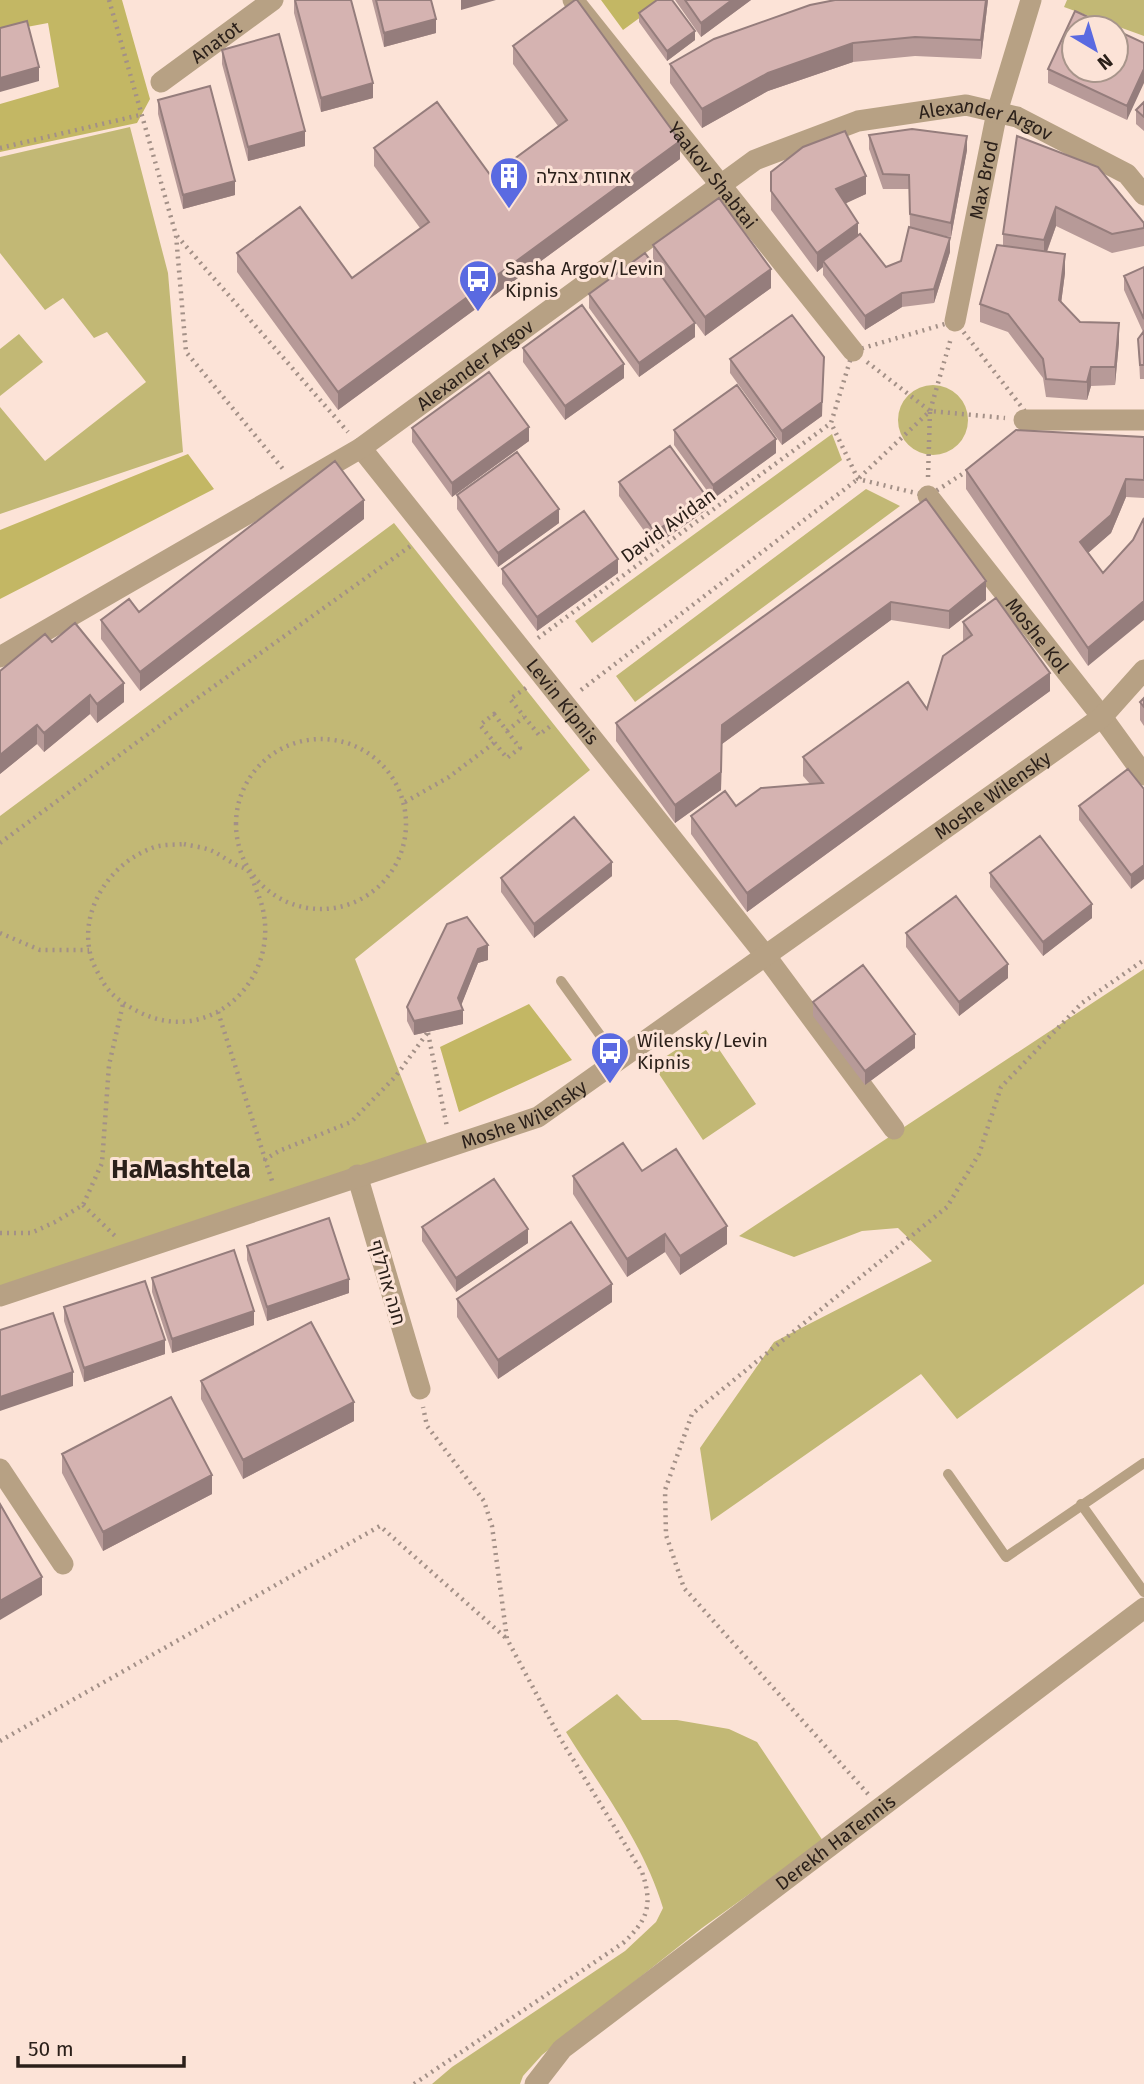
<svg xmlns="http://www.w3.org/2000/svg" width="1144" height="2084" font-family="'Fira Sans',Heebo,sans-serif">
<style>
.green{fill:#c2b875}
.forest{fill:#c3b764}
.lines{fill:none;stroke-linecap:round;stroke-linejoin:round}
.path{stroke:#a39087;stroke-width:4.5;stroke-dasharray:2 5;stroke-linecap:butt}
.lane{stroke:#b7a184;stroke-width:10}
.street{stroke:#b7a184;stroke-width:21}
.wall{fill:#b79a98}
.shaded-wall{fill:#957d7c}
.building{fill:#d5b3b1;stroke:#957d7c;stroke-width:2}
.labels{text-anchor:middle;stroke-width:6;stroke-linejoin:round;paint-order:stroke}
.street-label{font-size:19px;fill:#2b201a;stroke:#fce3d7}
.poi-label{font-size:19px;fill:#2b201a;stroke:#fce3d7;text-anchor:start}
.district-label{font-size:26px;font-weight:bold;fill:#2b201a;stroke:#fce3d7}
</style>
<rect width="100%" height="100%" fill="#fce3d7"/>
<path class="green" d="M1067,0H1144V36L1064,7Z
M130,127L168,273L183,452L0,514V407L45,461L146,382L107,332L94,338L63,298L45,310L0,253V157Z
M19,334L43,362L0,396V349Z
M898 420a35 35 0 1 1 70 0a35 35 0 1 1-70 0Z
M832,434L842,460L592,643L575,621Z
M866,489L900,506L635,702L616,676Z
M394,523L590,770L355,959L430,1151L0,1289V816Z
M1144,969V1284L957,1419L921,1374L711,1521L700,1448L774,1342L932,1261L898,1228L862,1231L794,1257L739,1236Z
M706,1030L756,1104L703,1140L653,1065Z
M617,1694L642,1720H677L729,1729L757,1742L823,1841L702,1928L542,2055L523,2076L520,2084H432L452,2067L625,1951L656,1922L663,1908C644,1844 601,1788 566,1732Z"/>
<path class="forest" d="M0,0H122L150,99L137,123L0,152V104L59,87L48,23L0,32Z
M601,0H664L623,30Z
M188,454L214,489L0,599V530Z
M529,1004L572,1060L459,1112L440,1047Z"/>
<g class="lines">
<path class="path" d="M109,0L176,235L186,352L283,469
M0,148L140,115
M177,236L348,432
M955,321L1024,410L1022,436L928,496L858,479L831,423L853,351Z
M867,362L930,411
M928,477L930,411L1005,418
M538,638L831,423
M526,688L510,699L539,735L553,724
M581,690L858,479L930,411L951,338
M494,714L520,748L507,758L480,725Z
M507,731L524,717
M236 824a85 85 0 1 1 170 0a85 85 0 1 1-170 0Z
M405,802L449,777L494,743
M0,843L185,707L412,545
M184,844C192,846 202,847 210,850C218,853 225,859 233,863C237,866 244,867 247,870C252,874 255,888 258,894C289,970 215,1050 139,1012C125,1005 111,996 103,982C98,973 92,963 90,953C80,908 111,863 152,848C162,844 174,845 184,844Z
M0,933L40,950H89
M218,1012L273,1184
M428,1033L447,1127
M264,1160L279,1151L351,1122L396,1076L428,1032
M83,1205L115,1236
M0,1233H31L55,1222L83,1205L102,1163L109,1065L123,1004
M0,1741L380,1526L506,1638
M868,1794L684,1588L666,1535L665,1490L692,1414L947,1207L979,1154L1001,1087L1082,1003L1144,960
M414,2084L623,1943C648,1920 653,1905 642,1872L560,1738L507,1639L492,1526L484,1501L427,1426L423,1407"/>
<path class="lane" d="M561,981L618,1060
M948,1474L1006,1557L1144,1463
M1081,1504L1144,1592"/>
<g class="street">
<path id="s1" d="M573,0L853,351"/>
<path id="s2" d="M161,82L273,0"/>
<path id="s3" d="M955,321L997,112L1031,0"/>
<path d="M1024,420H1144"/>
<path id="s4" d="M361,448L765,955L894,1129"/>
<path id="s5" d="M928,496L1102,717L1144,775"/>
<path id="s6" d="M0,657L361,448L755,160L858,121L966,105L1017,117L1127,174L1144,195"/>
<path d="M357,1175L420,1389"/>
<path id="s7" d="M0,1296L538,1117L1102,717L1144,670"/>
<path d="M0,1469L63,1564"/>
<path id="s8" d="M535,2084L562,2049L1144,1608"/>
</g>
</g>
<path class="wall" d="M294,0L373,98L321,112L294,13Z
M372,0H431L436,33L384,47Z
M675,0H751L701,37Z
M988,0L981,59L915,56L853,62L768,91L702,128L670,83V64Z
M639,13L695,40L667,61L639,22Z
M1144,43L1127,120L1048,83V69Z
M513,46L680,159L338,410L237,272V253L352,278L420,228L374,166V148L491,176L558,126L513,64Z
M222,50L305,146L248,161L222,64Z
M158,100L235,195L183,209L158,114Z
M1144,102V131L1136,124V110Z
M869,135L967,150L951,237L934,234L950,252L934,303L902,307L865,330L823,275V267L817,272L771,210V172L866,194L845,203L858,236L886,267L901,261L910,227L909,189H883L869,149Z
M1017,136L1144,223V246L1112,253L1056,226L1047,252L1065,273L1061,303L1080,322L1119,342L1115,385L1091,386L1087,400L1046,397L1043,378L1008,332L980,322V304L1003,246V234Z
M653,245L771,288L705,336L653,264Z
M1144,267V379H1140L1138,339L1143,332L1124,290V276Z
M589,294L695,337L639,377L589,308Z
M523,348L624,378L565,420L523,362Z
M730,359L822,416L782,445L730,373Z
M412,428L529,441L452,497L412,442Z
M674,430L776,453L713,499L674,445Z
M1144,437V498L1126,497L1111,533L1088,553V666L966,489V470Z
M619,482L706,510L655,546L619,496Z
M457,495L559,523L498,567L457,509Z
M926,499L986,600L949,629L891,620L722,744L721,790L675,823L616,741V723Z
M364,519L140,691L101,639V620L139,612Z
M502,569L618,573L537,631L502,584Z
M963,622L1050,691L747,912L691,834V816L736,806L810,784L803,776V757L927,709L963,641Z
M52,642L124,702L97,723L90,714L44,752L37,744L0,774Z
M1144,698V726L1140,720V702Z
M1144,789L1131,889L1079,820V806Z
M990,873L1092,918L1043,956L990,887Z
M612,876L534,938L501,892V878Z
M447,924L488,960L478,963L461,1005L463,1024L414,1035L407,1021V1007Z
M906,933L1008,978L959,1016L906,947Z
M813,1002L915,1048L865,1085L813,1016Z
M642,1171L727,1244L680,1275L665,1252L627,1277L573,1194V1176Z
M422,1227L528,1243L456,1292L422,1241Z
M247,1246L349,1293L267,1321L247,1260Z
M152,1278L254,1325L172,1353L152,1292Z
M457,1299L612,1302L498,1379L457,1317Z
M64,1307L165,1354L84,1382L64,1321Z
M201,1381L354,1421L243,1479L201,1399Z
M62,1454L212,1494L103,1551L62,1473Z"/>
<path class="shaded-wall" d="M461,0H496L461,10Z
M732,0H751L701,37V23Z
M986,0H988L981,59V40Z
M436,19V33L384,47V33Z
M695,31V40L667,61V51Z
M853,43V62L768,91L702,128V109L768,73Z
M39,67V81L0,92V78Z
M1144,69V83L1127,120V106Z
M373,83V98L321,112V98Z
M305,131V146L248,161V147Z
M967,136V150L951,237V223Z
M680,141V159L338,410V392Z
M866,176V194L836,208V189Z
M235,181V195L183,209V195Z
M1056,207V226L1044,259V240Z
M858,223V242L823,261V267L817,272V253Z
M950,238V252L934,303V289Z
M1065,254V273L1059,319V300Z
M771,269V288L705,336V317Z
M902,293V307L865,330V316Z
M695,323V337L639,377V363Z
M1119,323V342L1115,385V367Z
M824,357L822,416L782,445V431Z
M624,364V378L565,420V406Z
M1091,367V386L1087,400V382Z
M529,427V441L452,497V483Z
M776,439V453L713,499V485Z
M1126,479V497L1111,533L1080,560V542Z
M706,496V510L655,546V532Z
M364,500V519L140,691V672Z
M559,509V523L498,567V553Z
M618,559V573L537,631V617Z
M986,581V600L949,629V611Z
M1144,601V620L1088,666V648Z
M891,602V620L722,744L721,790L675,823V805L722,725Z
M1050,673V691L747,912V893Z
M124,683V702L97,723V704Z
M90,695V714L44,752V733Z
M37,725V744L0,774V755Z
M612,862V876L534,938V924Z
M1144,865V879L1131,889V875Z
M1092,904V918L1043,956V942Z
M488,945V960L478,963L459,1011L463,1010V1024L414,1035V1021L458,998L478,949Z
M1008,964V978L959,1016V1002Z
M915,1034V1048L865,1085V1071Z
M727,1226V1244L680,1275V1256Z
M528,1229V1243L456,1292V1278Z
M665,1234V1252L627,1277V1259Z
M349,1279V1293L267,1321V1307Z
M612,1284V1302L498,1379V1360Z
M254,1311V1325L172,1353V1339Z
M165,1340V1354L84,1382V1368Z
M73,1372V1386L0,1411V1397Z
M354,1402V1421L243,1479V1460Z
M212,1475V1494L103,1551V1532Z
M42,1577V1595L0,1620V1601Z"/>
<path class="building" d="M295,0H351L373,83L321,98Z
M376,0H431L436,19L384,33Z
M575,0H577L680,141L338,392L237,253L300,207L352,278L429,222L374,148L437,102L491,176L567,120L513,46Z
M657,0H672L695,31L667,51L639,13Z
M685,0H732L701,23Z
M835,0H986L981,40L915,37L853,43L768,73L702,109L670,64L714,39L810,5Z
M1075,11L1112,28H1074V70H1116V30L1144,43V69L1127,106L1048,69Z
M27,21L39,67L0,78V28Z
M279,34L305,131L248,147L222,50Z
M210,86L235,181L183,195L158,100Z
M1144,102V117L1136,110Z
M912,129L967,136L951,223L910,214L909,175L883,174L869,135Z
M845,131L866,176L836,189L858,223L817,253L771,191V172L803,147Z
M1017,136L1098,167L1144,223V228L1112,234L1056,207L1044,240L1003,234Z
M719,198L771,269L705,317L653,245Z
M909,227L950,238L934,289L902,293L865,316L823,261L860,234L886,267L901,261Z
M997,245L1065,254L1059,300L1080,322L1119,323L1115,367H1091L1087,382L1046,379L1043,359L1008,314L980,304Z
M645,253L695,323L639,363L589,294Z
M1144,267V319L1124,276Z
M582,305L624,364L565,406L523,348Z
M792,315L824,357L822,402L782,431L730,359Z
M1144,331V365H1140L1138,339Z
M489,372L529,427L452,483L412,428Z
M737,385L776,439L713,485L674,430Z
M1016,430L1144,437V480L1126,479L1111,515L1080,542L1103,573L1133,540L1144,518V601L1088,648L966,470Z
M670,446L706,496L655,532L619,482Z
M517,452L559,509L498,553L457,495Z
M335,461L364,500L140,672L101,620L129,599L139,612Z
M926,499L986,581L949,611L891,602L722,725L721,772L675,805L616,723Z
M584,511L618,559L537,617L502,569Z
M996,598L1050,673L747,893L691,816L725,791L736,806L761,788L823,783L803,757L908,682L927,709L943,656L972,635L963,622Z
M75,623L124,683L97,704L90,695L44,733L37,725L0,755V671L45,634L52,642Z
M1144,698V707L1140,702Z
M1128,769L1144,789V865L1131,875L1079,806Z
M574,817L612,862L534,924L501,878Z
M1040,836L1092,904L1043,942L990,873Z
M956,896L1008,964L959,1002L906,933Z
M467,917L488,945L478,949L458,998L463,1010L414,1021L407,1007L447,924Z
M863,965L915,1034L865,1071L813,1002Z
M623,1143L642,1171L676,1149L727,1226L680,1256L665,1234L627,1259L573,1176Z
M494,1179L528,1229L456,1278L422,1227Z
M329,1218L349,1279L267,1307L247,1246Z
M571,1222L612,1284L498,1360L457,1299Z
M234,1250L254,1311L172,1339L152,1278Z
M145,1281L165,1340L84,1368L64,1307Z
M53,1313L73,1372L0,1397V1330Z
M311,1322L354,1402L243,1460L201,1381Z
M171,1397L212,1475L103,1532L62,1454Z
M0,1504L42,1577L0,1601Z"/>
<defs>
<symbol id="building-pin" viewBox="-11 -11 22 30"><path d="M0 17L-7.5 6A9.5 9.5 0 1 1 7.5 6Z" fill="#5a6ae1" stroke="#fce3d7"/><path d="M-4-6H4V6H1V3H-1V6H-4ZM-2.5-4.3h1.7v1.8h-1.7ZM.8-4.3h1.7v1.8H.8ZM-2.5-1h1.7V.8h-1.7ZM.8-1h1.7V.8H.8Z" fill="#fff"/></symbol>
<symbol id="bus-pin" viewBox="-11 -11 22 30"><path d="M0 17L-7.5 6A9.5 9.5 0 1 1 7.5 6Z" fill="#5a6ae1" stroke="#fce3d7"/><path d="M-5-6H5V4H4V6H2V4H-2V6H-4V4H-5ZM-3.5-4V0h7V-4ZM-3.5 1.2v1.5H-2V1.2ZM2 1.2v1.5H3.5V1.2Z" fill="#fff"/></symbol>
</defs>
<g fill-rule="evenodd">
<use href="#building-pin" x="487" y="154" width="44" height="60"/>
<use href="#bus-pin" x="456" y="257" width="44" height="60"/>
<use href="#bus-pin" x="588" y="1029" width="44" height="60"/>
</g>
<g class="labels">
<g class="street-label">
<text dy="7" stroke="none"><textPath href="#s2" startOffset="68">Anatot</textPath></text>
<text dy="7" stroke="none"><textPath href="#s6" startOffset="1146">Alexander Argov</textPath></text>
<text dy="7" stroke="none"><textPath href="#s1" startOffset="224">Yaakov Shabtai</textPath></text>
<text dy="7" stroke="none"><textPath href="#s3" startOffset="144">Max Brod</textPath></text>
<text dy="7" stroke="none"><textPath href="#s6" startOffset="558">Alexander Argov</textPath></text>
<text transform="translate(668 525) rotate(-36)" y="7">David Avidan</text>
<text dy="7" stroke="none"><textPath href="#s5" startOffset="177">Moshe Kol</textPath></text>
<text dy="7" stroke="none"><textPath href="#s4" startOffset="324">Levin Kipnis</textPath></text>
<text dy="7" stroke="none"><textPath href="#s7" startOffset="1124">Moshe Wilensky</textPath></text>
<text dy="7" stroke="none"><textPath href="#s7" startOffset="555">Moshe Wilensky</textPath></text>
<text transform="translate(388 1282) rotate(74)" y="7">חנה אורלוף</text>
<text dy="7" stroke="none"><textPath href="#s8" startOffset="387">Derekh HaTennis</textPath></text>
</g>
<g class="poi-label">
<text x="536" y="183">אחוזת צהלה</text>
<text x="505" y="275">Sasha Argov/Levin<tspan x="505" dy="22">Kipnis</tspan></text>
<text x="637" y="1047">Wilensky/Levin<tspan x="637" dy="22">Kipnis</tspan></text>
</g>
<g class="district-label">
<text x="181" y="1178">HaMashtela</text>
</g>
</g>
<g transform="translate(1095 49) rotate(142)"><circle r="33" fill="#fce3d7" stroke="#a8958b" stroke-width="2"/>
<path d="M0-5L12 26L0 18L-12 26Z" fill="#5a6ae1"/>
<text y="-10" font-size="19" font-weight="bold" text-anchor="middle" fill="#2b201a">N</text>
</g>
<path d="M18 2056v10h166v-10" fill="none" stroke="#2b201a" stroke-width="3.5"/>
<text x="28" y="2056" font-size="21" fill="#2b201a" stroke="#fce3d7" stroke-width="5" paint-order="stroke">50 m</text>
</svg>
